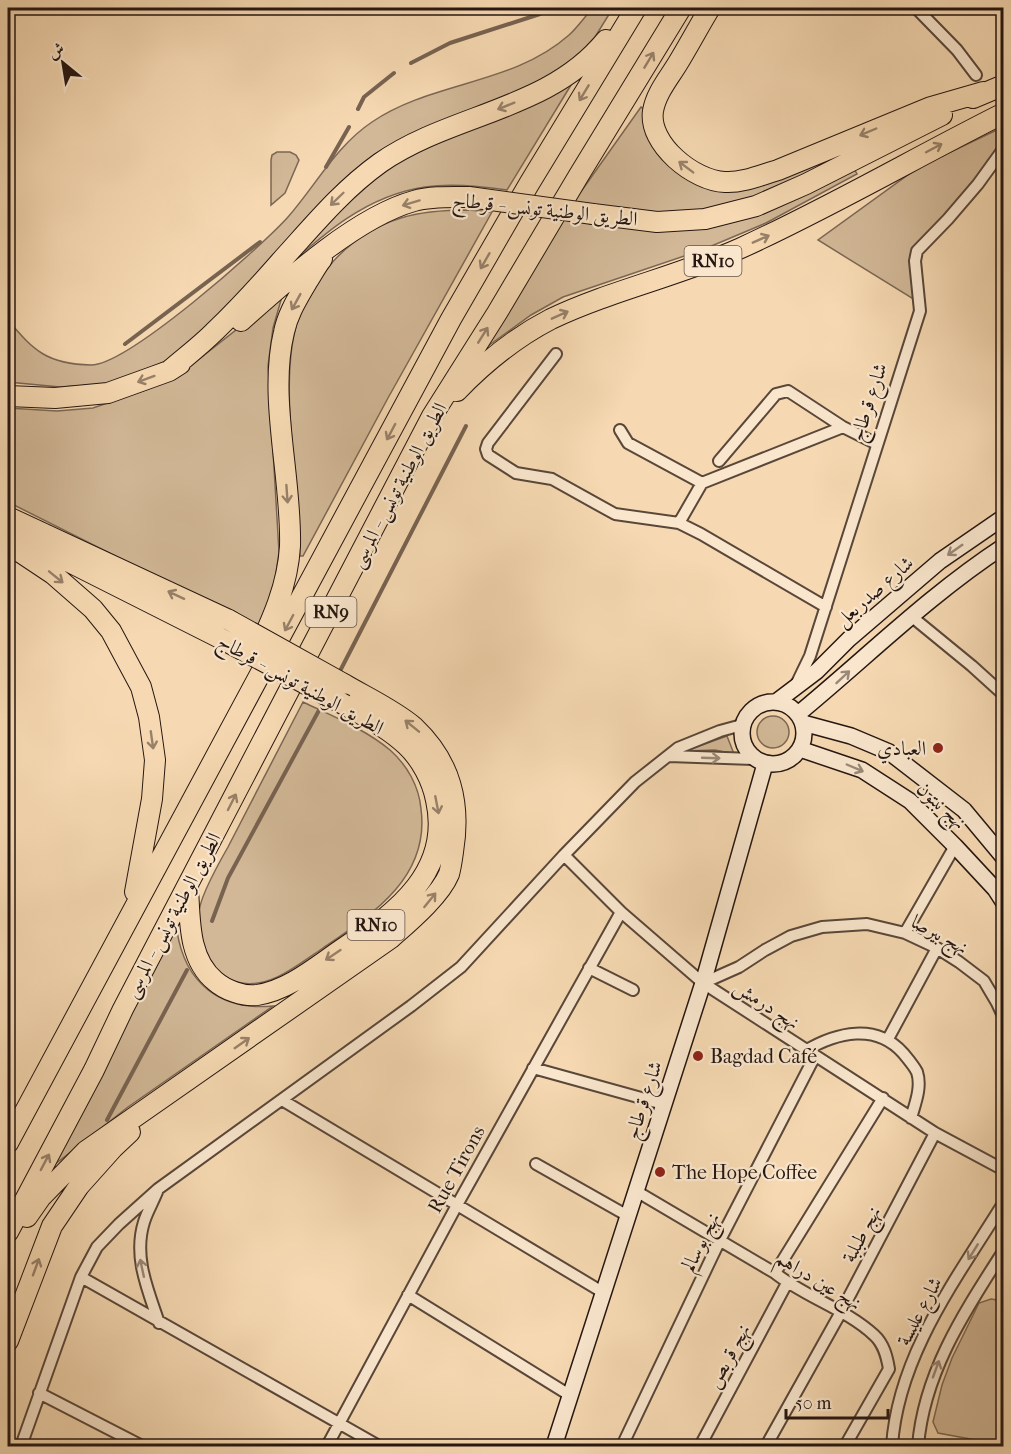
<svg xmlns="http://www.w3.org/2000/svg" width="1011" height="1454" font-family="'IM FELL French Canon',Amiri,serif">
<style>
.green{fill:#d2b897;stroke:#7c6754;stroke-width:1.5}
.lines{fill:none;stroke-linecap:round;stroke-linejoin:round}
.stream{stroke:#786351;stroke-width:4}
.street-casing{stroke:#594739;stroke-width:14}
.secondary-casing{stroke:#251611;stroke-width:18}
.highway-casing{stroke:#251611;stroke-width:22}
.street{stroke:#f9e6cd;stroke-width:10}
.secondary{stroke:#f9e6cd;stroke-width:15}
.highway{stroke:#f6d9b2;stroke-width:20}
.highway-bridge-casing{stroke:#251611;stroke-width:22;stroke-linecap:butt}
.highway-bridge{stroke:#f6d9b2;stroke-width:20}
.oneway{stroke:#98816a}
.oneway2{stroke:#9a8878}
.poi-dot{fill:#8f2418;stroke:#f9e6cd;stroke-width:2}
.labels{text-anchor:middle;stroke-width:4.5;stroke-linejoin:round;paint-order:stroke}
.shield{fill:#f9e6cd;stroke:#655449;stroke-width:1.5}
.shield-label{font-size:18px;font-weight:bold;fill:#251611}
.street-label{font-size:20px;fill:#251611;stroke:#f9e6cd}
.poi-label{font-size:20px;fill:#251611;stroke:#f9e6cd;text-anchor:start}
</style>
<rect width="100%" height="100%" fill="#f6d9b2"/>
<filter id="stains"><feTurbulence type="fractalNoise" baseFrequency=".00333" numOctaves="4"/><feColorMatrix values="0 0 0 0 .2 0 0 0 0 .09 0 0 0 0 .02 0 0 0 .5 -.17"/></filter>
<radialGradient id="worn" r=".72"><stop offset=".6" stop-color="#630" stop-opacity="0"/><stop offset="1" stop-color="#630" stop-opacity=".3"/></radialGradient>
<path class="green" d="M593,8H613L595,37L565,70L383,156L211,327L168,360L112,384L60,387L8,382V320C34,351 47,364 91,365C128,365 261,247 288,217C316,185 336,146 372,122C432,81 513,85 569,35C578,27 585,16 593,8Z
M571,85L507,190C480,186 452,183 425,187C362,196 317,240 271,281L356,187L420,147Z
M641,107L645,109L695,181L844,151L857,174L766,223L702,250L563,297L531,315L488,346L489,338L575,200Z
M1003,127L1001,154L919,246L915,300L818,240L919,167Z
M277,152H290L296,155L299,160L285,193L271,205V160L272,155Z
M469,210L492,212L388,398L303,556H300C299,536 299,516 297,497C293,447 285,396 292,346C300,288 345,235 401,218C423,211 446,210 469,210Z
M283,293L273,328L268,366L279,552L273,593L259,628L8,502V408L57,411L93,408L145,390L190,366Z
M303,702C332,716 365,729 390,750C407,765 419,786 421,809C430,877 373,914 323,948C300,963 272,988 242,983C208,977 199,943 199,913C199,898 220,861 228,847C253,798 278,750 303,702Z
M757 732a16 16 0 1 1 32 0a16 16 0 1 1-32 0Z
M727,736L734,754L715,750L685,751Z
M174,929L177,931C185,983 220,1011 273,1006L128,1107L54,1165Z
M991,1299L1003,1301V1445L938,1433L933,1422L942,1385L952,1358L979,1303Z"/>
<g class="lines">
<path class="stream" d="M411,63L450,43L540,14
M358,109L364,97L394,73
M326,167L349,127
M125,344L260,242
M339,673L466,426
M212,921L228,878L324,701
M107,1120L187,970"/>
<defs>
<path id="street" d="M916,8L957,50L976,75
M556,354L488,443L486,449L488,455L516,473L552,479L615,514L679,523L701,534L826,607
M620,430L628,443L702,483
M719,461L776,394L788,391L843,427L877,444
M679,523L702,483L843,427
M911,616L972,666L1004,695
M795,687L810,656L920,311L915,261L917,251L948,219L978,184L1004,148
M669,756L753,759
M564,855L621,912L703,983L935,1133L1004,1170
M905,933L955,846
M589,968L633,990
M703,983L739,967L765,950L791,936L822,927L867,924L905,933L937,948L959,962L984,981L997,1003L1004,1018
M888,1039L937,948
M805,1051C837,1032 876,1023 903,1053C908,1059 914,1066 917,1072C922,1087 915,1104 911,1118
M533,1068L663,1104
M282,1100L604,1293
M536,1164L628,1216
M636,1191L775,1273C805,1297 846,1309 874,1335C884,1344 887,1357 889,1369L845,1446
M157,1192C153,1202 147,1212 144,1222C133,1257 148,1290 159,1323
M775,1273L883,1098
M81,1277L379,1446
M408,1295L571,1396
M39,1393L142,1446
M21,1446L81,1277L97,1247L119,1224L158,1189L411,1006L461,967L564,855L635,782L678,748L720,731L742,725
M327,1446L457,1205L621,912
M622,1446L719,1242L815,1056
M700,1446L787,1283
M766,1446L841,1312L935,1133
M892,1446C898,1355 957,1278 1004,1202
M918,1446C924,1372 965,1311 1004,1250"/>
<path id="secondary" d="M742 733a31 31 0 1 1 62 0a31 31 0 1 1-62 0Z
M776,702L817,671L849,639L940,561L1004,517
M798,714C866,658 929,595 1004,546
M803,723L851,736L889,752L964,810L1004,858
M800,749L862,770L910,801L955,846L995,889L1004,903
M554,1446L703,983L765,764"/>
<path id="highway" d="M710,8C699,26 689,45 678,63C669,78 656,93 653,111C648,144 694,181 725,182C743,183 761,175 778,170L931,107L983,92
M973,98L1004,85
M593,214L657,222L705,219L756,206L806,184L942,115
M241,321C286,281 356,217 414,201C431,196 451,197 469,197
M169,371C184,358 200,346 214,332C237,310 259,286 280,262C312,227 341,191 380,163C452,113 548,111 606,40
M457,391C484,363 516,337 551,319C612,290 679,276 741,248C831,207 916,157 1004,113
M8,396L55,398L108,393L169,371L180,364
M8,517L229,620
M8,531L220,638
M8,544L53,574L93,609L111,631L141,687L149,717L155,760L152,799L135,892
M256,654C272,620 288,585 290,546C292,478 268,398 284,332C288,313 298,298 307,282C312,275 316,266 322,259
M188,888C190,919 188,959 215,981C225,990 244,997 257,995C290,990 318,965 345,947C397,912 452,871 436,800C432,780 421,759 406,745C388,728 366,717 345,705
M8,1143L451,319L529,184L636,8
M27,1217L41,1197L86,1151L391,938C409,922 440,896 449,874C451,867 452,859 453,852C461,803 451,762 414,727C396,711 366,697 344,684
M8,1232L94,1070L123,1009L432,416L497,313L579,175L681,8
M8,1341L52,1226L79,1186L113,1148L130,1132"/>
</defs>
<use href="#street" class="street-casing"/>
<use href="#secondary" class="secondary-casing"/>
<use href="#highway" class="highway-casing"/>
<use href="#street" class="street"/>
<use href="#secondary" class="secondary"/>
<use href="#highway" class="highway"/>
<defs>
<path id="highway-bridge" d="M469,197L593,214
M229,620L344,684
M220,638L345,705"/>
</defs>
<use href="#highway-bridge" class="highway-bridge-casing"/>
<use href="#highway-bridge" class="highway-bridge"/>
</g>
<defs><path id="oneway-shaft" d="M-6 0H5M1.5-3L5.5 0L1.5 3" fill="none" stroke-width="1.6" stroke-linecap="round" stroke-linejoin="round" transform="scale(1.5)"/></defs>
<g class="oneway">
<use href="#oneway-shaft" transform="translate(649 60) rotate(-59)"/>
<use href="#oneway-shaft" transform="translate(584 93) rotate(121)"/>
<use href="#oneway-shaft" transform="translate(506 106) rotate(158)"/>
<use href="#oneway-shaft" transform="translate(868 132) rotate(157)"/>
<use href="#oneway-shaft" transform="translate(934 148) rotate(-28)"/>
<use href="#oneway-shaft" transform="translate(686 167) rotate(-143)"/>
<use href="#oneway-shaft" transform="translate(337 199) rotate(136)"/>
<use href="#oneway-shaft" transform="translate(411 203) rotate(163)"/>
<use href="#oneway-shaft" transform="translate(761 239) rotate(-24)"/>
<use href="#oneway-shaft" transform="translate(485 261) rotate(120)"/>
<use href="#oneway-shaft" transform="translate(296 302) rotate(119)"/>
<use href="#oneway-shaft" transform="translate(560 315) rotate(-24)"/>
<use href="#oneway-shaft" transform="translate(483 335) rotate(-58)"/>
<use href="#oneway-shaft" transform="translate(146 379) rotate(160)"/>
<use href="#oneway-shaft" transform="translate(391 432) rotate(118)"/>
<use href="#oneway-shaft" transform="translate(287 494) rotate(86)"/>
<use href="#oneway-shaft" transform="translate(56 577) rotate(39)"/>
<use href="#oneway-shaft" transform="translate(176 595) rotate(-155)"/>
<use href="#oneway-shaft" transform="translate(289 623) rotate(118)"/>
<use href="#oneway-shaft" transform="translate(412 726) rotate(-141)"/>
<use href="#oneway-shaft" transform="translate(152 740) rotate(82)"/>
<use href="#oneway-shaft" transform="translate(232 802) rotate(-63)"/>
<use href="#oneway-shaft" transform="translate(437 805) rotate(79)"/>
<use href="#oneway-shaft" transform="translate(430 900) rotate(-51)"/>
<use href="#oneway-shaft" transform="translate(333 955) rotate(146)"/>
<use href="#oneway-shaft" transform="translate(242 1043) rotate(-35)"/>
<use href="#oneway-shaft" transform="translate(45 1162) rotate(-62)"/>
<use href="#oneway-shaft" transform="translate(36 1267) rotate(-70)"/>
</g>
<g class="oneway2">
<use href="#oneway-shaft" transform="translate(955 550) rotate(145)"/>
<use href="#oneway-shaft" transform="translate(843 677) rotate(-43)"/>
<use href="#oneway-shaft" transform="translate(711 758) rotate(2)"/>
<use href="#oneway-shaft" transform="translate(855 768) rotate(23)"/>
<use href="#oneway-shaft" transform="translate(973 1252) rotate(122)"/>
<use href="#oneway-shaft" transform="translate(142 1268) rotate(-102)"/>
<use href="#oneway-shaft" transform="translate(936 1369) rotate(-70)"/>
</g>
<g class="poi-dot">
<circle cx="938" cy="748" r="6"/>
<circle cx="698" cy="1056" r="6"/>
<circle cx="660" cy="1172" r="6"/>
</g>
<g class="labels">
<g class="shield">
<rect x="684.5" y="246" width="57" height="30" rx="4.5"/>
<rect x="305.5" y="597" width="51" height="30" rx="4.5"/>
<rect x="347.5" y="910" width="57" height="30" rx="4.5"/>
</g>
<g class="shield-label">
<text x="713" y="267">RN10</text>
<text x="331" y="618">RN9</text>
<text x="376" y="931">RN10</text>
</g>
<g class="street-label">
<text transform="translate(545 209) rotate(6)" y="7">الطريق الوطنية تونس - قرطاج</text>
<text transform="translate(868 402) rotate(-72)" y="7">شارع قرطاج</text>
<text transform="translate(398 485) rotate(-62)" y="7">الطريق الوطنية تونس - المرسى</text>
<text transform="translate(874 591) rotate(-41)" y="7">شارع صدربعل</text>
<text transform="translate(301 684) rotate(29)" y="7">الطريق الوطنية تونس - قرطاج</text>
<text transform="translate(942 805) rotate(43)" y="7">نهج نبتون</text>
<text transform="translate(172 915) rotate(-62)" y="7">الطريق الوطنية تونس - المرسى</text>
<text transform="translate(940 934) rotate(28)" y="7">نهج بيرصا</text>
<text transform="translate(767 1004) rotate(33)" y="7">نهج درمش</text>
<text transform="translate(643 1100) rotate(-72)" y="7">شارع قرطاج</text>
<text transform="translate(456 1169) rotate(-61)" y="7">Rue Tirons</text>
<text transform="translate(861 1234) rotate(-62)" y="7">نهج طبلبة</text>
<text transform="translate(700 1242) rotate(-64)" y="7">نهج بوسالم</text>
<text transform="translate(819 1280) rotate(31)" y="7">نهج عين دراهم</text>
<text transform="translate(919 1311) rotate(-62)" y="7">شارع عليسة</text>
<text transform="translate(728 1356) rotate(-62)" y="7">نهج قربص</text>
</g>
<g class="poi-label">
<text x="926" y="755" text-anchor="end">العبادي</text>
<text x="710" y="1063">Bagdad Café</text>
<text x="672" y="1179">The Hope Coffee</text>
</g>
</g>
<rect width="1011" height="1454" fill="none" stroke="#f6d9b2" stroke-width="30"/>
<rect x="9" y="9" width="993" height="1436" fill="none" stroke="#251611" stroke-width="3"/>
<rect x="15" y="15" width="981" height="1424" fill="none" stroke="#251611" stroke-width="1.5"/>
<g transform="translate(63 63) rotate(330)" stroke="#f9e6cd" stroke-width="4.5" paint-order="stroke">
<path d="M0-4.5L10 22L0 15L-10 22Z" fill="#251611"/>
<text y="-9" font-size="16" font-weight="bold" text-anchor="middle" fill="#251611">ش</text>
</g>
<path d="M786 1409v9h102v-9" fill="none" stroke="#251611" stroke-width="3"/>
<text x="795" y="1409" font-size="18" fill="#251611" stroke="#f9e6cd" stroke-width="4.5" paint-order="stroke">50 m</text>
<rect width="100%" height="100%" filter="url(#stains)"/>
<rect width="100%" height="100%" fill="url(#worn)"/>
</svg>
